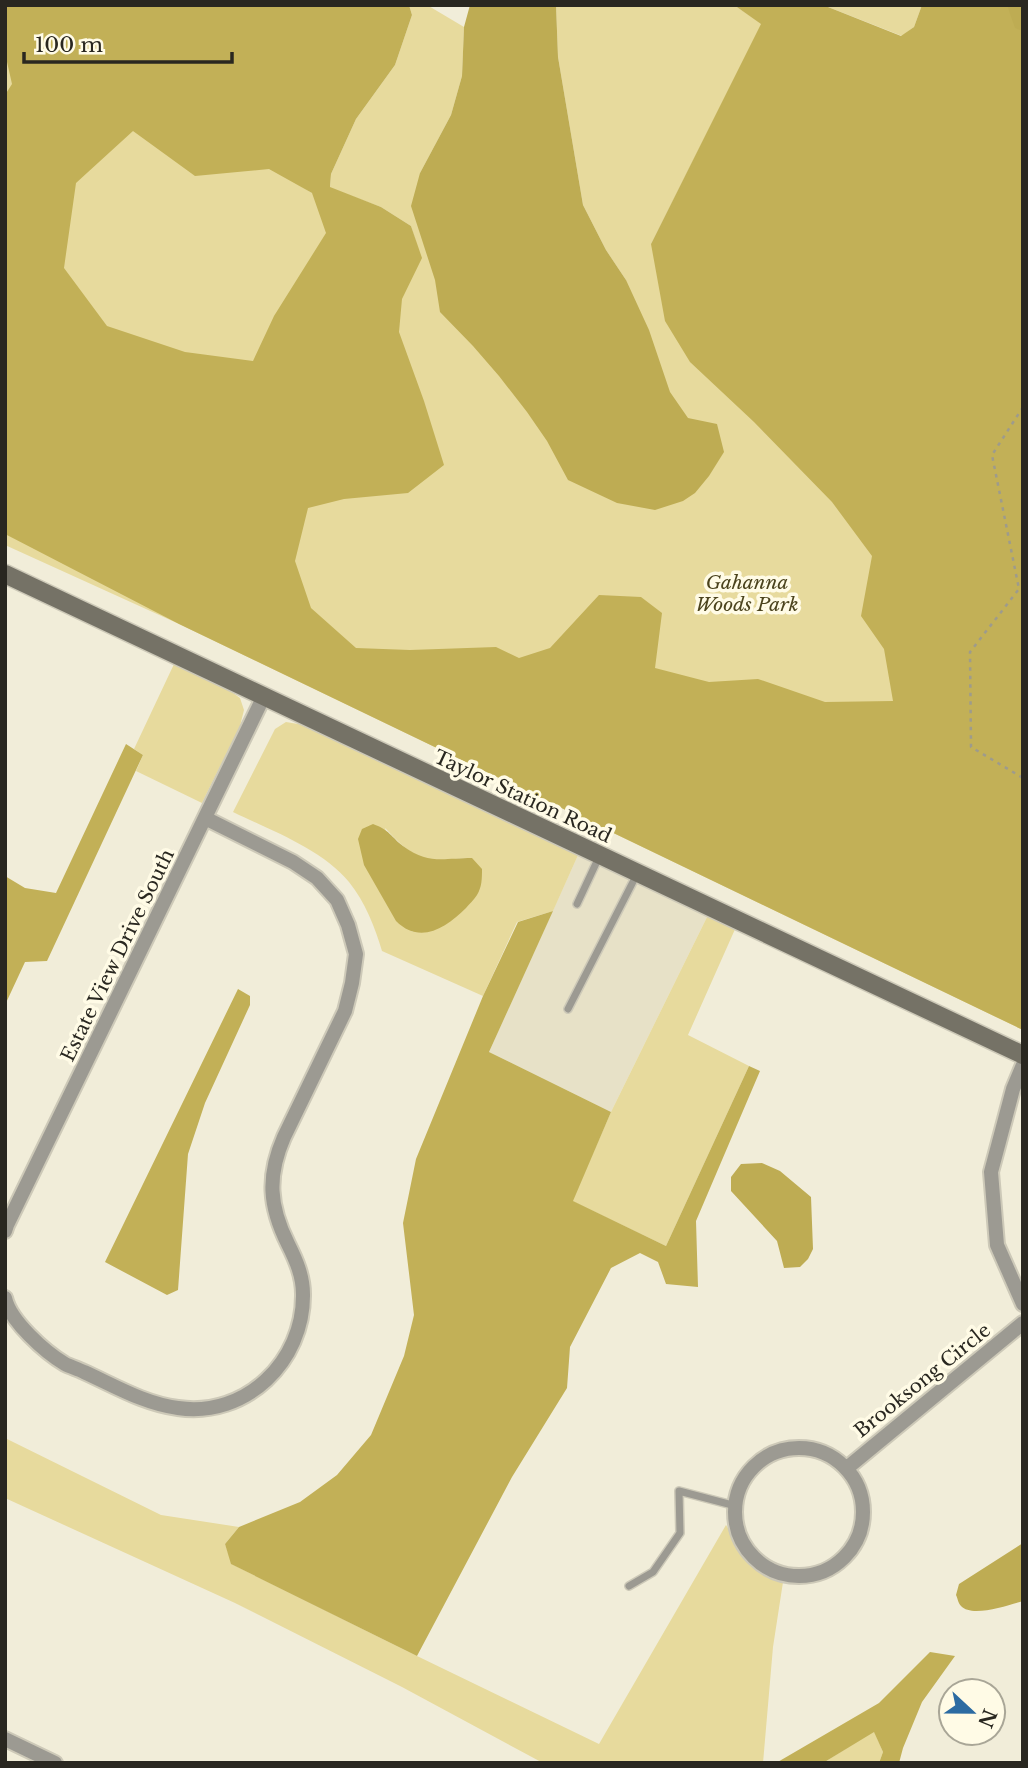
<svg xmlns="http://www.w3.org/2000/svg" width="1028" height="1768" font-family="'Libre Baskerville',serif">
<style>
.built{fill:#e7e1c7}
.green{fill:#e7da9d;fill-rule:evenodd}
.forest{fill:#c2b057;fill-rule:evenodd}
.water{fill:#beac53}
.lines{fill:none;stroke-linecap:round;stroke-linejoin:round}
.lane-casing{stroke:#cdc9b8;stroke-width:10}
.street-casing{stroke:#cdc9b8;stroke-width:18}
.secondary-casing{stroke:#cdc9b8;stroke-width:21}
.path{stroke:#9e9b8c;stroke-width:2.5;stroke-dasharray:3.5 5;stroke-linecap:butt}
.lane{stroke:#9c9a92;stroke-width:7}
.street{stroke:#9c9a92;stroke-width:14}
.secondary{stroke:#757266;stroke-width:18}
.labels{text-anchor:middle;stroke-width:7;stroke-linejoin:round;paint-order:stroke}
.park-label{font-size:19px;font-style:italic;fill:#4b431d;stroke:#fffbe6}
.street-label{font-size:19px;fill:#292720;stroke:#fffbe6}
</style>
<rect width="100%" height="100%" fill="#f1edd9"/>
<path class="built" d="M579,853L709,913L611,1112L489,1052Z"/>
<path class="green" d="M5,5L312,193L416,242L411,226L381,207L330,188L331,174L356,119L395,65L412,15L409,5H427L464,27L462,76L451,115L420,173L626,280L606,250L583,205L558,57L556,5H734L762,24L651,244L909,48L1023,5V1030L179,624L5,545Z
M823,5H922L914,27L902,36Z
M175,662L222,685L240,698L244,710L240,726L202,803L136,771L143,755L134,749Z
M286,722L304,725L579,853L553,911L517,922L483,996L382,951C375,927 365,902 349,882C322,849 270,830 233,812L275,729ZM385,828C398,842 416,861 437,860C449,860 460,858 472,858L412,932Z
M709,913L736,927L688,1035L749,1066L666,1246L572,1201L611,1112Z
M5,1438L161,1515L239,1527L225,1544L232,1564L417,1656L599,1744L726,1525C744,1553 752,1567 783,1582L773,1647L763,1763H543L402,1687L235,1603L5,1498Z
M874,1731L883,1752L879,1763H823Z"/>
<path class="forest" d="M5,5H409L412,15L395,65L356,119L331,174L330,187L381,207L411,226L422,258L402,299L399,332L424,401L444,465L408,493L344,499L308,508L295,561L311,608L356,648L410,650L496,647L519,658L550,648L599,595L641,597L662,613L655,668L709,682L758,679L825,702L893,701L884,649L861,616L872,556L832,502L754,422L690,362L665,321L651,244L761,24L734,5H823L901,36L914,27L922,5H1023V1030L179,624L5,534V95L12,84L5,53ZM133,131L195,176L269,169L312,193L326,233L274,316L253,361L185,352L107,326L64,268L76,183Z
M126,744L143,755L47,961L25,962L5,1005V876L25,888L56,893Z
M553,911L489,1052L611,1112L573,1201L666,1246L749,1066L760,1071L696,1221L698,1287L666,1284L658,1262L640,1253L611,1268L570,1347L567,1388L512,1477L417,1656L231,1564L225,1544L239,1527L300,1502L337,1475L371,1435L404,1356L414,1315L403,1223L416,1159L483,996L518,922Z
M238,989L250,996V1005L205,1103L188,1154L178,1290L167,1295L105,1262Z
M930,1652L955,1656L922,1702L903,1748L899,1763H879L883,1752L874,1732L823,1763H776L879,1703Z"/>
<path class="water" d="M470,5H556L558,57L583,205L606,250L626,280L649,330L670,392L688,418L717,424L724,452L709,476L695,493L683,501L655,510L617,503L568,480L547,441L527,412L499,376L473,346L440,312L435,280L411,206L420,173L451,115L462,76L464,27Z
M1007,5H1023V31L1015,28Z
M373,824C390,830 391,837 403,846C429,865 443,858 472,858L482,869C482,878 482,887 477,895C474,900 469,904 466,908C446,928 420,945 396,921L364,865L358,839L362,829Z
M762,1163L780,1171L811,1197L813,1249L808,1259L800,1267L784,1268L777,1241L731,1191V1177L741,1164Z
M1023,1543V1601C1008,1605 972,1618 961,1606C958,1603 958,1599 956,1595L959,1584Z"/>
<g class="lines">
<defs>
<path id="lane" d="M577,904L599,857
M568,1009L637,874
M629,1586L653,1572L680,1533L679,1491L736,1506"/>
<path id="street" d="M1023,1065L1013,1089L991,1172L997,1245L1023,1304
M5,1231L7,1225L264,696
M5,1298C10,1321 45,1352 65,1364C71,1367 78,1369 84,1372C115,1386 145,1404 178,1408C246,1418 304,1361 303,1294C303,1276 296,1260 288,1244C269,1206 267,1176 284,1137L345,1011L352,983L356,954L348,925L337,900L317,878L293,862L205,818
M735 1512a64 64 0 1 1 128 0a64 64 0 1 1-128 0Z
M847,1468L1023,1323
M5,1739L55,1763"/>
<path id="secondary" d="M5,574L1023,1055"/>
</defs>
<use href="#lane" class="lane-casing"/>
<use href="#street" class="street-casing"/>
<use href="#secondary" class="secondary-casing"/>
<path class="path" d="M1023,407L992,455L1019,589L970,652L971,747L1023,778"/>
<use href="#lane" class="lane"/>
<use href="#street" class="street"/>
<use href="#secondary" class="secondary"/>
</g>
<g class="labels">
<g class="park-label">
<text x="747" y="589">Gahanna<tspan x="747" dy="22">Woods Park</tspan></text>
</g>
<g class="street-label">
<text transform="translate(523 796) rotate(25)" y="7">Taylor Station Road</text>
<text transform="translate(117 955) rotate(-64)" y="7">Estate View Drive South</text>
<text transform="translate(922 1380) rotate(-39)" y="7">Brooksong Circle</text>
</g>
</g>
<rect width="1028" height="1768" fill="none" stroke="#292720" stroke-width="14"/>
<g transform="translate(972 1712) rotate(112)"><circle r="33" fill="#fffbe6" stroke="#a9a697" stroke-width="2"/>
<path d="M0-5L12 26L0 18L-12 26Z" fill="#2c6ba2"/>
<text y="-10" font-size="19" font-weight="bold" text-anchor="middle" fill="#292720">N</text>
</g>
<path d="M24 52v10h208v-10" fill="none" stroke="#292720" stroke-width="3.5"/>
<text x="35" y="52" font-size="21" fill="#292720" stroke="#fffbe6" stroke-width="5" paint-order="stroke">100 m</text>
</svg>
